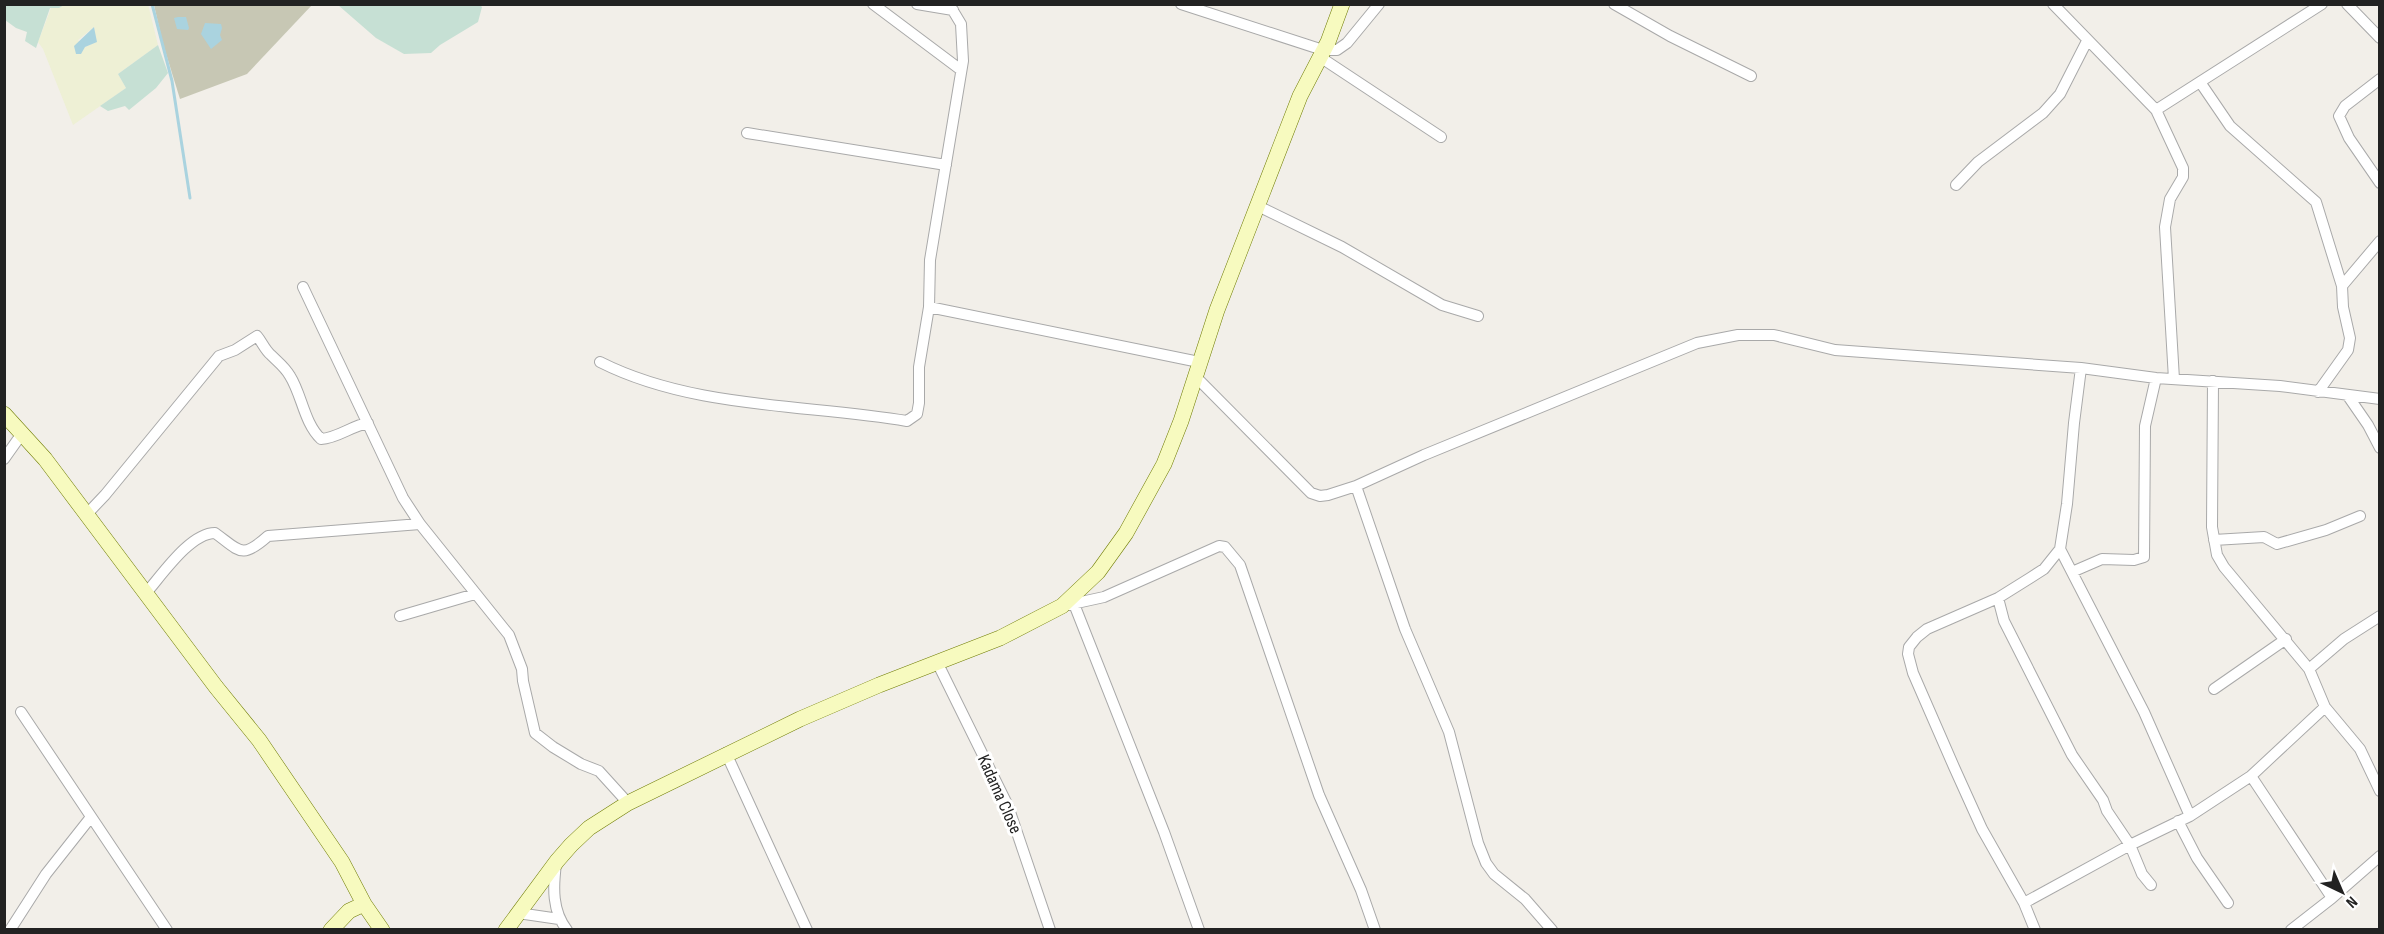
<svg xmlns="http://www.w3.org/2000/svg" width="2384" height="934" font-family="'Sofia Sans Condensed',sans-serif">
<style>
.construction{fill:#c7c7b4}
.farmland{fill:#eef0d5;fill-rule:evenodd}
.wetland{fill:#c6e0d4}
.water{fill:#aad3df}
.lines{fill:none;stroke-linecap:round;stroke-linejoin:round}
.stream{stroke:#aad3df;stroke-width:3}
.street-casing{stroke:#a9a9a9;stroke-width:12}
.secondary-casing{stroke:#707d05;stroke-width:16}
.street{stroke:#fff;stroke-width:10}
.secondary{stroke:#f7fabf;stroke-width:15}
.labels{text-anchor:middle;stroke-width:6;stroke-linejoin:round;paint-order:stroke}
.street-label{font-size:18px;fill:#222;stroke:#fff}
</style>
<rect width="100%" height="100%" fill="#f2efe9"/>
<path class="construction" d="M154,5H312L247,74L180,99L163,44Z"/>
<path class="farmland" d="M64,4H148L158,45L118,74L126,88L73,125L43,49L38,42L51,8H59ZM94,27L96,42L85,47L78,40Z"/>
<path class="wetland" d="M4,5L5,4L64,5L59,8H50L36,48L25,41L27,32L16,28L5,20Z
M480,5L482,7L478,22L440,45L431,53L404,54L376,38L338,5Z
M158,45L168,73L156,88L129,110L125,106L108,111L100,106L126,88L118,74Z"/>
<path class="water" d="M178,17H186L189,28L188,30L177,29L174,18Z
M205,23L221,24L222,28L220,35L222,40L211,49L201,34Z
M94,27L97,42L85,47L81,54H76L74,46Z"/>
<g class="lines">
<path class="stream" d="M152,4L172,81L190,198"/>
<defs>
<path id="street" d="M873,4L961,70
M917,4L953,10
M949,4L961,24L963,61L930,260L929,307L1199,362
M1181,4L1323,50H1337L1347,43L1379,4
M1614,4L1670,36L1751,76
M2053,4L2156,110L2183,168V177L2170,199L2165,227L2174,379
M2347,4L2380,38
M1320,57L1441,137
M2380,79L2345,106L2339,116L2349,138L2380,183
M2200,82L2230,126L2316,202L2342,286
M2156,110L2322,4
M747,133L946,165
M1956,185L1978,162L2043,113L2060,94L2087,41
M1258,206L1342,247L1442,305L1478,316
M303,287L403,498L420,524L509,635L522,669L523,681L535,733L553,747L581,764L599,771L628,803
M600,362C693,409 806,404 907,421L917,414L919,403V367L929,307
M1195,376L1311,493L1320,496L1328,495L1356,486L1424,455L1697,343L1738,335H1774L1835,350L2081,368L2156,378L2280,386L2380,399
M2213,381L2212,527L2217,555L2224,567L2309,669L2325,707L2360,749L2380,791
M2318,392L2348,350L2350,338L2343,307L2342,286L2380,241
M2348,396L2368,425L2380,448
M4,459L21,435
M1356,486L1405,629L1449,732L1478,843L1486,863L1494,874L1525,899L1552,930
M87,514L105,495L219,356L235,350L257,336C262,342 265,350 271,355C278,362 285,367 290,376C302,395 304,423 321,439C338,438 351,426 368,423
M2214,540L2264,537L2277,544L2326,530L2360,516
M2060,549L2144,712L2190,816
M2072,572L2102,559L2134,560L2144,557L2145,426L2156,378
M146,593C162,575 190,533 215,533C240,551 241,560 268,536L420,524
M1998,598L2004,621L2072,755L2103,800L2107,811L2130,845L2142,874L2151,885
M1074,604L1164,832L1199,930
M1063,606L1104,597L1219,546L1225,547L1240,565L1319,795L1361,890L1375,930
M400,616L475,594
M938,664L1008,806L1050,930
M2309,669L2344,639L2380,616
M2214,689L2286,639
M21,712L167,930
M726,753L807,930
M2251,776L2332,898
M2178,821L2197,858L2228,903
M556,864C553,887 552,911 567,930
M2024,903L2130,845L2190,816L2251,776L2325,707
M518,913L559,919
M10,930L46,874L91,817
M2035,930L2024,903L1982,829L1954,767L1913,673L1908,654L1909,647L1917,637L1927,629L1998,598L2030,578L2044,569L2060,549L2067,504L2074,423L2081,368
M2291,930L2332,898L2380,856"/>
<path id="secondary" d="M4,414L45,459L216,687L259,740L342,862L364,904
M331,930L349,911L364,904L382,930
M506,930L557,861L571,845L589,828L628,803L800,719L879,685L1000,638L1062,606L1098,572L1126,533L1164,464L1181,421L1217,310L1300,96L1328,42L1342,4"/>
</defs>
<use href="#street" class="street-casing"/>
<use href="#secondary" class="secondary-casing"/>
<use href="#street" class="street"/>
<use href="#secondary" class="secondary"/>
</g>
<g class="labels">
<g class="street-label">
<text transform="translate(1000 794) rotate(66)" y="6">Kadama Close</text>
</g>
</g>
<rect width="2384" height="934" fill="none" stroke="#222222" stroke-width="12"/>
<g transform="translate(2342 892) rotate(136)" stroke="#ffffff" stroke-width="4.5" paint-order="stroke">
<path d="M0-4.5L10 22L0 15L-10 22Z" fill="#222222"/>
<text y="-9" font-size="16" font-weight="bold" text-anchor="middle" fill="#222222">N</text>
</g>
</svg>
